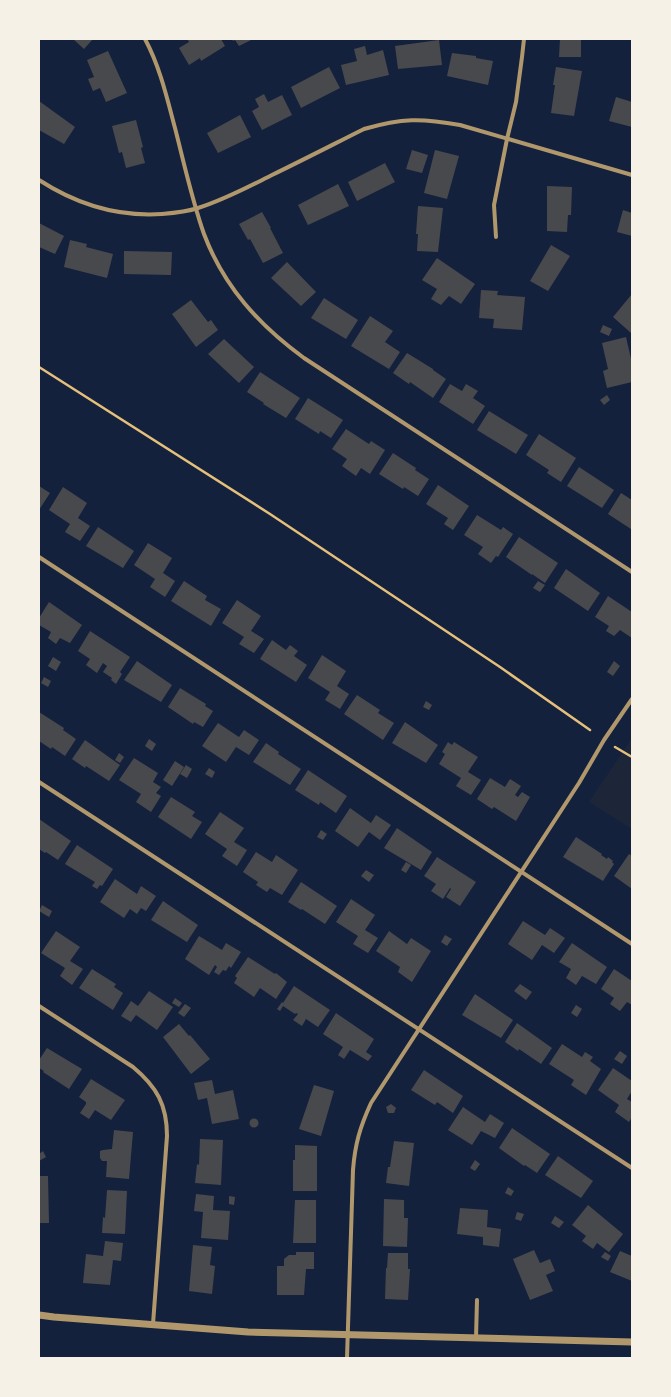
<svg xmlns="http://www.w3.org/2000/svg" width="671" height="1397" font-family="Karla,sans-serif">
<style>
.green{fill:#1d2539}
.building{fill:#48494c}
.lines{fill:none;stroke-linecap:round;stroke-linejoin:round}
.path{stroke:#e5c07b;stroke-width:2.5}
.minor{stroke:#b1986c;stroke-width:4}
.tertiary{stroke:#b1986c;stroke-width:7}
</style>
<rect width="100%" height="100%" fill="#14213d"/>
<path class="green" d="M632,738V829L589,802Z"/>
<path class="building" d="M73,39H93L84,49Z
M190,39H221L225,46L201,61L200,58L189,65L179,48L189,42L188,40Z
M232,39H253L239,46L235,40L233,41Z
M560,39H581V57H559Z
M439,40L442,65L398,69L395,46Z
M365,46L367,55L383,50L389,75L346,85L341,65L357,61L354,49Z
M108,51L127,93L106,102L100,88L93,91L88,79L94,77L87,60Z
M452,53L476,56V58L493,61L488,85L447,76Z
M329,67L340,88L301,108L291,87Z
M556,67L582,71L574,116L551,113L555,85H553Z
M264,94L268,102L282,95L292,115L262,130L252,111L259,107L255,99Z
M616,97L632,102V127L609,121Z
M39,101L75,127L64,144L39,130Z
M240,115L251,137L218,153L207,133Z
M136,120L143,147L141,148L145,163L126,168L122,152L119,153L112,126Z
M412,150L428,155L422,173L406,169Z
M435,150L459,156L447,199L424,193Z
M385,163L395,182L357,201L348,182Z
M338,184L349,206L308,225L298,205Z
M547,186L572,187L571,215H568L567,232L547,231Z
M418,206L443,208L438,252L417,251L418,234H416Z
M623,210L632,213V236L617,232Z
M262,212L271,228H270L283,253L263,263L250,239L248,240L239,224Z
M39,223L64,236L55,254L39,247Z
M70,240L87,244L86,247L113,254L107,278L64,267Z
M551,245L570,256L548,291L530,281Z
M124,251L172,252L171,275L124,274Z
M437,258L475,284L461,304L449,296L441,305L431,299L437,289L422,280Z
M287,262L316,292L301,306L271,278Z
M481,290L498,291L497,295L525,297L522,330L493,328L494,319L479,318Z
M632,294V332L631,333L613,317Z
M324,298L358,320L346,339L311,318Z
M191,300L208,322L211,320L218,330L196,347L172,314Z
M370,316L393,331L385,342L400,352L389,369L351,346Z
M603,325L612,329L609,336L600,332Z
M626,337L632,363L631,365L632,382L607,388L603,371L608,369L602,343Z
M224,339L254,367L239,383L208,354Z
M407,353L433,369V370L446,379L433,398L410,382L409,384L393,373Z
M260,372L300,398L286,418L263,404L264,403L247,392Z
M450,384L462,391L466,384L478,391L473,398L485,406L473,424L439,402Z
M607,395L610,400L604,405L600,400Z
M308,398L343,420L331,438L320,431L319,434L295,419Z
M489,411L528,435L516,454L477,430Z
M346,429L369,444L371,441L385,450L370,474L361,468L356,476L342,466L347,459L332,449Z
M539,434L576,458L561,482L547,473L549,470L526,455Z
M393,453L416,468L415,470L429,479L418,496L404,487L403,489L379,474Z
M579,467L614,490L602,508L567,486Z
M438,485L469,506L453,530L444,524L448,518L426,504Z
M39,486L50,493L39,510Z
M63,487L87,503L78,518L90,526L80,541L65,532L70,524L49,510Z
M621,493L632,500L631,529L608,514Z
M477,515L501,530L503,527L513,534L498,557L496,556L491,563L478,554L483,547L464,535Z
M98,527L134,551L123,568L86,546Z
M519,537L558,563L545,583L532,574V575L506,557Z
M148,543L172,558L163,573L175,581L165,597L150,587L155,579L134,565Z
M566,569L600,593L588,611L554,588Z
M184,581L207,596L205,600L221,609L211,626L171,601Z
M538,581L545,585L540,592L533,588Z
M608,596L632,612V638L620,630L614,636L606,631L609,626L595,617Z
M237,600L261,616L251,631L264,639L254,653L239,644L244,637L222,623Z
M49,602L82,625L70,643L60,638L56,644L48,638L51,632L39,625V618Z
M90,631L130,657L120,672L122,674L116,684L111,680L112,678L103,672L107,666L103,663L97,673L86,665L90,659L78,651Z
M272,640L286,650L290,645L298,651L294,656L307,665L296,682L260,659Z
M322,655L346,671L337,686L349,694L340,709L325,700L330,692L308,678Z
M53,657L61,662L56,671L48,666Z
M137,661L172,685L161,702L124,680Z
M614,661L620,666L613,676L607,672Z
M44,677L51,681L48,687L41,683Z
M180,688L206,704L205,706L213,711L203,727L194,722L193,724L168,707Z
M357,695L380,710L378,713L394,723L383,740L344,714Z
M426,701L432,705L429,710L423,707Z
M39,712L64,728L63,730L76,739L65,756L52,747L51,749L39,741Z
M405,722L438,745L426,763L392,743Z
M218,723L239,737L244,730L259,740L249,755L236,747L226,762L202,746Z
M149,739L156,744L152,751L145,746Z
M85,740L120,765L109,781L86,766L85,768L72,759Z
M448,742L452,745L454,742L478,757L468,772L481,780L471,795L456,786L461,778L439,764L445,754L442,752Z
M266,743L279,752L278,754L301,769L290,785L253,762Z
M119,753L124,757L120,763L115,760Z
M134,758L158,773L153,782L161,787L156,793L161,796L151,812L136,802L141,794L119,780Z
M175,761L184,767L172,786L163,780Z
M186,765L192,769L187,778L180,774Z
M209,768L215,772L212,778L205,774Z
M308,770L347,796L336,813L320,802L319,805L295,790Z
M490,778L505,787L510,779L521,786L515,795L518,797L522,792L530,797L516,821L494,807L492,809L477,799Z
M171,797L195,812L192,816L202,822L191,839L158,817Z
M350,808L371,823L376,815L391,825L380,840L369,832L358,847L335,831Z
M220,812L244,828L234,842L247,850L237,866L222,856L227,849L205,834Z
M39,819L71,841L58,860L46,852L45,853L39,849Z
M397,828L432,852L421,870L384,848Z
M321,830L327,834L323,840L317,837Z
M576,837L602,854L601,855L607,859L608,857L613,861L612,862L614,864L603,881L563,857Z
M77,845L113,869L102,886L100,885L97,889L92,886L95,882L65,864Z
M256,852L272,862L276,855L298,870L282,895L270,888L267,892L256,885L258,882L243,872Z
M629,854L632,856V889L614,876Z
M437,857L476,882L460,906L446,897L451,889L450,888L443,899L431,891L436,884L424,876Z
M406,862L411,865L406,873L401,870Z
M366,870L374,875L369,882L361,876Z
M115,879L137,894L141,886L156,896L146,911L141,908L137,914L130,909L124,918L100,902Z
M301,882L337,906L325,924L302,909L301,910L288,902Z
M351,899L375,915L365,930L378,938L368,953L353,944L358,936L336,922Z
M163,901L198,925L187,942L151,920Z
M42,905L52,911L49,917L39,911Z
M523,921L545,935L550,928L565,938L554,953L542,945L532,960L508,944Z
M56,931L80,947L70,961L83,969L72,985L60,976L65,968L41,953Z
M389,931L407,944L411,938L431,951L412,982L398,972L400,967L376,951Z
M445,935L452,939L447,946L441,942Z
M199,936L222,950L226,943L241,952L231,968L229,966L226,971L223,970L219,975L214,972L217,967L215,965L209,975L185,959Z
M572,943L607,967L596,984L582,976L576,985L566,978L571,969L559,962Z
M248,957L275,974L276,973L287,982L276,999L260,988L254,997L234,983L237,978L235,976Z
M92,969L116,984L114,987L123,993L113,1010L79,988Z
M614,969L632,981V1005L627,1002L620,1011L610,1004L614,998L601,989Z
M520,984L532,992L526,1000L514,991Z
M294,986L330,1010L318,1027L306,1019L302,1026L293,1020L298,1014L296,1013L295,1014L283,1006L280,1011L277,1009L282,1002L283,1003Z
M149,991L173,1007L157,1030L136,1015L131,1022L121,1016L131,1001L138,1006Z
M475,994L513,1020L501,1038L462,1015Z
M175,998L182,1003L179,1007L172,1003Z
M185,1004L191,1008L184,1017L178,1013Z
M576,1005L582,1009L577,1017L571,1013Z
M336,1013L374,1039L366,1052L372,1056L368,1061L350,1050L344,1059L338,1055L343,1047L323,1034Z
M517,1023L552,1048L541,1064L519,1049L518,1051L505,1042Z
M179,1024L189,1036L190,1035L210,1059L191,1074L163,1037Z
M562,1044L582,1057L585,1052L593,1057L590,1061L601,1069L586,1095L571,1085L574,1080L549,1064Z
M47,1048L82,1069L69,1089L43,1072L44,1071L39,1068V1060Z
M620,1051L627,1056L622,1064L614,1059Z
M613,1068L632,1081V1091L627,1099L632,1102V1117L629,1122L615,1112L619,1105L598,1090Z
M424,1070L463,1096L453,1113L437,1102L435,1105L411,1090Z
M91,1079L125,1100L111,1120L95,1110L89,1119L80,1113L86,1104V1102L79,1097Z
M212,1080L215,1094L233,1090L239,1119L212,1124L207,1098L198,1100L194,1083Z
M314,1085L334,1091L321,1136L299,1129Z
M391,1104L396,1108L394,1113H388L386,1107Z
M463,1107L485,1122L490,1114L504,1123L495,1138L481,1131L472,1145L448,1130Z
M249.5 1123a4.5 4.5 0 1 1 9 0a4.5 4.5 0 1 1-9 0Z
M512,1128L550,1154L537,1173L525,1165L524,1166L499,1148Z
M114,1130L133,1132L129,1179L106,1177L107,1161H102L100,1158V1151L103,1150L112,1149Z
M200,1139L223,1140L221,1185L195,1183L197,1164L199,1165Z
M394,1141L414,1143L409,1186L386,1183L388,1167H390Z
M295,1145L317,1146V1191H293V1160H295Z
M43,1151L46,1157L39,1161V1154Z
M558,1156L593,1181L581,1198L545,1175Z
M475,1160L480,1164L475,1171L470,1168Z
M39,1176H48L49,1223H39Z
M508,1187L514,1191L511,1196L505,1193Z
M107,1190L127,1191L125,1234L102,1233L103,1217L105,1218Z
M196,1194L214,1196L213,1210L230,1211L228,1240L201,1238L203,1212L194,1211Z
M229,1196L235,1197L234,1205L229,1204Z
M384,1199L404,1200V1218H408L407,1247L383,1246Z
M295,1200H316V1243H293Z
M588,1205L623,1234L609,1252L597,1243L593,1249L582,1241L586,1236L572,1225Z
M460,1208L488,1210L487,1227L501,1229L499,1247L483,1245V1237L457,1234Z
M517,1212L524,1214L521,1221L515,1219Z
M555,1216L564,1222L559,1228L551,1223Z
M105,1241L123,1243L121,1261L113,1260L110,1285L83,1283L86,1254L103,1256Z
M193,1245L212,1247L210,1265L215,1266L212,1294L189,1291Z
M534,1250L540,1263L550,1259L555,1271L546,1275L553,1291L530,1300L513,1259Z
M620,1251L632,1256V1281L610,1272Z
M296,1252H314V1269H306L304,1295H277V1266H284V1259L289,1255H296Z
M605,1252L611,1256L608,1261L601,1257Z
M388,1253H408V1269H410L408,1300L385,1299L386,1268H387Z"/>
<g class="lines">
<path class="path" d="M39,367L270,514L500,667L590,730
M615,747L632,757"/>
<path class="minor" d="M145,39C160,67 167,98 175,128C184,163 192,200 204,234C224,287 259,325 304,358L632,572
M39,180C76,204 117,217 162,214C174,213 186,212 198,208C224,200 248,187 272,175C303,160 334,144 364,129C402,118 421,118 460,125L632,175
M496,237L494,205L507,139L516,102L522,57L524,39
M39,557L632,944
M39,782L632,1168
M39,1006L133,1067C157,1087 167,1105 167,1136L153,1324
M476,1338L477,1300
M347,1358L353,1170C355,1144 360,1127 371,1103L579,783L604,740L632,699"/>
<path class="tertiary" d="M39,1315L54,1317L248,1332L632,1342"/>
</g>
<rect width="671" height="1397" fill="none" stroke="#f6f1e7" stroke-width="80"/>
</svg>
